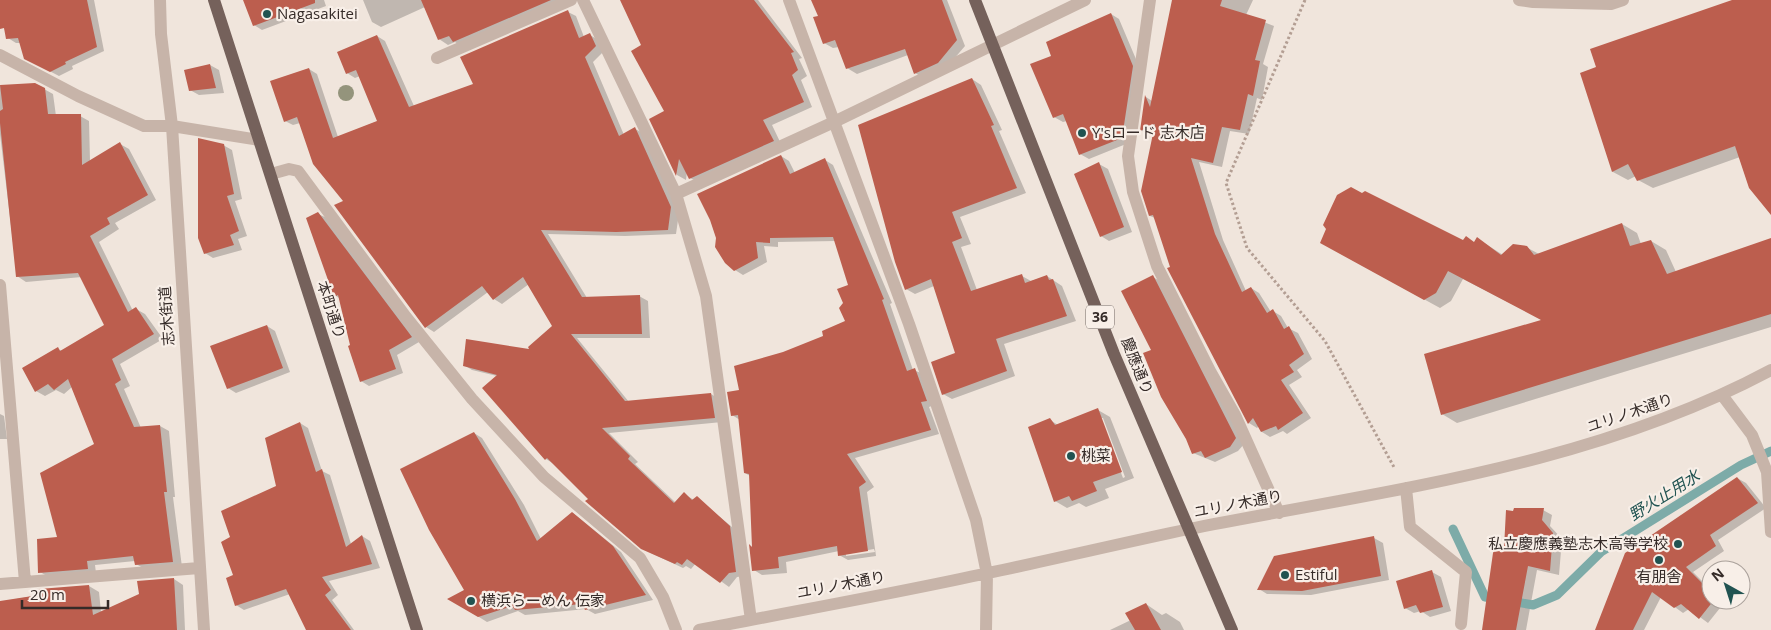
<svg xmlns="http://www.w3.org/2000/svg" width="1771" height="630" font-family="'Open Sans','Noto Sans JP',sans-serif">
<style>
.shadow{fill:#0003;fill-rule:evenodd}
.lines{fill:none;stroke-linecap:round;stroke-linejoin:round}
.stream{stroke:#7daba8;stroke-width:9}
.building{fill:#bc5e4e}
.path{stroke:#b39e93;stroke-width:3;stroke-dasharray:2.5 2.5;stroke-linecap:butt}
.minor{stroke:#c7b4a9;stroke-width:12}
.major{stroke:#75615b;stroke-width:12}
.tree{fill:#94947c}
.poi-dot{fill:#215351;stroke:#f8efe8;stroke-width:2}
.labels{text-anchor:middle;stroke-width:4.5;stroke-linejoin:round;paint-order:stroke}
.shield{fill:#f8efe8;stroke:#706662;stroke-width:1}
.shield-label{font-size:14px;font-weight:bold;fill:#352b28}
.poi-label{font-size:15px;fill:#352b28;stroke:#f8efe8;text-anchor:start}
.street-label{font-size:15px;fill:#352b28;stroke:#f8efe8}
.water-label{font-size:16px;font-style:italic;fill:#215351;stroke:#f8efe8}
</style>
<rect width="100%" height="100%" fill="#f0e5dc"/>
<path class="shadow" d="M0,0H94L104,51L72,66L73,69L59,76L34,63L20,43H16L8,38L0,17Z
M244,0H324L326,6L262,30L254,25Z
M363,0H570L463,47L455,42L448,45L439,39L425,7L381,27L372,22Z
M621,0H758L802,58L799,59L807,76L801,80L812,107L772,125L782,146L700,183L690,178L687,171L686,180L677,175L651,120L666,111L643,46Z
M812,0H947L965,46L947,67L924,78L915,73L908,55L857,74L847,68L839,47L833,48L824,43L819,16Z
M1173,0H1253L1246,15L1274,26L1263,64L1268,67L1262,100L1257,98L1249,134L1230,131L1222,167L1199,162L1223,240L1246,291L1251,288L1259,293L1271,312L1273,311L1281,316L1288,328L1298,333L1312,359L1297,370L1302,377L1289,385L1311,418L1287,434L1283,431L1270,437L1262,432L1259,426L1257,428L1249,423L1169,269L1172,267L1155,218L1150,216L1155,133L1149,135L1141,130L1146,97L1152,101Z
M1735,0H1771V213L1740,157L1653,188L1638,180L1636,176L1628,180L1613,172L1581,73L1598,68Z
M568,12L576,16L584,37L590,35L598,40L604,51L593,62L624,135L635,129L643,133L679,213L676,234L625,236L548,234L587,298L639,296L648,301L650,338H577L629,402L711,394L719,399L722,422L609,433L638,462L635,464L676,503L684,494L694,500L697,498L738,532L744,576L737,577L729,587L696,563L691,569L686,566L683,568L651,553L554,464L546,459L497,376L472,370L464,365L532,350L553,326L529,284L502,304L494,299L488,292L434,332L426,327L345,201L300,123L293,125L285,121L309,69L317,74L338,137L378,121L360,76L355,78L347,73L377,36L385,41L414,106L475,84Z
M1111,14L1119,19L1141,71L1131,142L1089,159L1080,154L1067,121L1063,122L1054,117L1052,56Z
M210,65L219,70L224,93L199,95L190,90L186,71Z
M972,79L981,85L1002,130L999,131L1026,193L960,217L971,244L961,247L977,290L1022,276L1031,281L1047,276L1062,286L1076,321L1004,344L1015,376L952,399L943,394L957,354L934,286L915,294L906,289Z
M35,84L53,94L56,116H80L89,121L90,161L120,144L129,149L156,200L115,223L119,229L99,242L133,311L136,309L145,314L163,339L120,364L130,386L124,389L141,428L160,426L169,431L175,497H173L182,567L145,569L136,564L135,561L95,565L96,573L49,577L40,572L59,538L95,444L72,387L64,394L56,390L45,396L36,391L58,349L62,351L106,326L82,277L26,282L17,276L0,134V86Z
M223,145L232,150L242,199L235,201L247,236L238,239L242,250L213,258L205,253Z
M781,156L789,161L795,173L825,160L833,165L892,303L890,304L913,370L924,374L934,405L929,407L939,434L855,458L874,487L867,492L876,556L848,560L839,555V551L786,562L787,573L762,575L754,570L750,546L754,548L750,476L745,473L740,420L732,415L741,392L784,353L825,337L847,321L845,303L849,285L836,241L778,242V247L764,246L767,262L743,275L735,270ZM874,549L875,552L846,556V554Z
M1099,164L1108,169L1132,232L1109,241L1101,236Z
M318,214L327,218L419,342L397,355L403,373L369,386L361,381L341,299L336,296Z
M1622,224L1637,233L1641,244L1651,241L1666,250L1676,272L1771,239V327L1457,423L1442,414L1543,320L1463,279L1451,301L1440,308L1336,251L1475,243L1478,239L1503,255L1526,247L1539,254Z
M1153,277L1161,282L1245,443L1238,451L1215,462L1193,453Z
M267,326L275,331L290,372L236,393L228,388Z
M1098,410L1110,417L1134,478L1105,489L1109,498L1086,507L1079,503L1067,508L1055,501L1050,420L1058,425ZM1100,418H1103L1125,477L1123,478Z
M0,414L4,416L7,439H0Z
M300,423L308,428L322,471L330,475L351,544L362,536L370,541L380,568L329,581L338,595L332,600L354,630H307L290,594L244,610L236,605L232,537L278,487Z
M474,433L482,438L524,505L541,539L573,513L621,552L653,600L595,614L586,609L525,615L518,611L487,622L450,599L466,590Z
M1737,478L1746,483L1766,508L1718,540L1724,551L1693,572L1711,590V600H1721L1724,603L1708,623L1689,609L1683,613L1661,597L1644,630H1596Z
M1543,510L1552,515L1550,526L1562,539L1559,575L1537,570L1526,630H1483L1514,512Z
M1374,538L1383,543L1389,580L1311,595L1267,594L1259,589Z
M1432,572L1441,577L1451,611L1430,617L1421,611L1414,613L1405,608Z
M174,579L183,585L185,630H0V602L89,586L99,592L101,612Z
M1146,604L1162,615L1166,613L1180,622L1184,630H1110L1131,620Z"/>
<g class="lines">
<path class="stream" d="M1453,529L1485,597L1498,599
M1511,601L1533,605L1557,595L1601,552L1741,465L1771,451"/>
</g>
<path class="building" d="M0,0H87L97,47L65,62L66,64L50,72L24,59L18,38L6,39L4,28L0,29Z
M243,0H315V3L253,26Z
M421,0H551L453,42L449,36L438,40Z
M620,0H754L794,52L791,53L798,70L792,75L804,102L763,120L774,141L689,179L679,159L676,176L649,119L664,111L631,51L641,45Z
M811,0H942L957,40L938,63L914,74L905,49L846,69L835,40L823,44L813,17L818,16Z
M1172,0H1222L1220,6L1266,20L1255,60L1260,61L1253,96L1248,94L1240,130L1222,127L1213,163L1191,158L1215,234L1242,292L1251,287L1267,313L1273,309L1284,329L1289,326L1304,354L1289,365L1294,372L1281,380L1303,413L1278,430L1276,426L1261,432L1253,418L1248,424L1167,268L1170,267L1153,215L1149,216L1141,191L1155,124L1140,131L1145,95L1150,107Z
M1732,0H1771V215L1749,188L1735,146L1637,181L1628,164L1612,172L1580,73L1596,67L1590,49Z
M568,10L579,38L590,33L596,46L585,57L619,136L635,127L671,207L668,230L616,232L541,230L582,297L640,295L642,334H571L625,401L711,393L715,418L602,428L630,456L628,459L674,503L684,492L692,500L697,496L730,526L736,572L729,573L720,583L687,559L682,565L677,562L675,564L641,549L585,501L588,499L547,458L545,460L482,388L497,375L463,366L466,339L529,349L528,347L552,326L523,277L493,300L482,286L425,328L334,205L343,201L313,164L297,117L284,122L270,81L309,68L333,138L377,121L356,70L346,74L337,52L377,35L409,107L473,84L460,57Z
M1111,13L1133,66L1122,138L1079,155L1063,114L1053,118L1030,64L1051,56L1046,42Z
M210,64L216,88L189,91L184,70Z
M972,78L994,125L991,126L1017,188L952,212L962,238L952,242L971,291L1022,274L1025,283L1047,275L1049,280L1053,279L1067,316L996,339L1007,371L942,395L931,362L955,353L931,279L905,290L895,262L858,125Z
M35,83L45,88L48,114H81L82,165L120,142L148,195L107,218L110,224L90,236L128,312L136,307L154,334L112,359L121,380L115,384L134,427L160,425L167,492H164L173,562L135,565L133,556L87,561L88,569L38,573L37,539L57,537L40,473L94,444L68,379L54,390L48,384L35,392L22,368L58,347L60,351L104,325L78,273L16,277L0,123V111L3,109L0,85Z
M198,138L224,144L234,194L227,196L239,231L230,235L234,245L204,254L198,238Z
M781,155L790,174L825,158L884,299L882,300L907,371L915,368L927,401L921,402L931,430L847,454L866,482L859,487L868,551L838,556L837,546L778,557L779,568L752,571L749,544L752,547L749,474L744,473L738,415L731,416L727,392L739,390L734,366L783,352L823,336L822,331L845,321L839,308L843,303L837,289L848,285L833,237L770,238V243L756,242L758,258L734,271L725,263L715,247L716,238L710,220L697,194Z
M1099,162L1124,227L1100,237L1074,174Z
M1351,187L1362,193L1365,191L1463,240L1466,236L1474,242L1477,237L1501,255L1513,244L1527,246L1534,255L1622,223L1630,246L1651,240L1667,274L1771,238V314L1441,415L1424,354L1541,320L1448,271L1436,293L1424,300L1320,243L1326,229L1323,225L1337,195Z
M318,212L412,337L389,350L396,369L360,382L348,346L350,345L338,295L334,297L306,218Z
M1153,275L1236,438L1230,447L1205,458L1201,451L1192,454L1186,439L1161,397L1143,353L1151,350L1121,291Z
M267,325L283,368L227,389L210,346Z
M1098,408L1122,472L1093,482L1097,491L1072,501L1069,496L1054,502L1028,427L1050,418L1055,425Z
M300,422L316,472L322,469L346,547L362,535L372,564L322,577L331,590L325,595L351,630H306L286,589L235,606L226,578L233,575L221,542L230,537L221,511L276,486L265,438Z
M474,432L515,499L537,541L572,512L613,546L646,595L585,610L582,604L515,610L512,606L478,617L447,599L464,590L429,530L400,469Z
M1737,477L1758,503L1710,535L1716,546L1686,567L1711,592V600H1714L1699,619L1681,604L1674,608L1652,592L1633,630H1595L1625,553Z
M1514,508H1544L1542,520L1553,533L1550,571L1528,566L1516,630H1482L1494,546L1504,548L1506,510L1513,511Z
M1374,536L1381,576L1302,591L1257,590L1274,556Z
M1432,570L1443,607L1420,613L1416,605L1404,609L1396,581Z
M174,578L177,630H0V601L39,595V589L89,585L93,615L139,594L137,581Z
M1146,603L1161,630H1135L1125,613Z"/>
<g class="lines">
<path class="path" d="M1305,0L1226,183L1247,248L1325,341L1395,469"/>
<path class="minor" d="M160,0L161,34L172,126L204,630
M583,0L676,194L834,122L1085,0
M789,0L909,324L976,520L987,574L986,630
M1150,0L1128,156L1133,192L1157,266L1210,371L1235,415L1279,513
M1519,0L1533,2L1611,4L1623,0
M0,55L78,96L144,126H172L259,140
M437,58L571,0
M271,174L289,169L298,171L406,317L472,399L544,477L640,558L663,597L676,630
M676,194L706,296L751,620
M0,285L25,582
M1722,395L1752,435L1767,472L1771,532
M1406,488L1410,527L1466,572L1461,624
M0,584L199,568
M699,630C795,611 892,594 988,573C1055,559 1122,543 1189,529C1386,490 1592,466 1771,370"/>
<path class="major" d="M214,0L417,630
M975,0L1114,354L1232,630"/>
</g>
<circle class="tree" cx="346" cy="93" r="8"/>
<g class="poi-dot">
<circle cx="267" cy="14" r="5"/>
<circle cx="1082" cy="133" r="5"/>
<circle cx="1071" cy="456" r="5"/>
<circle cx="1678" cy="544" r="5"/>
<circle cx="1659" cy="560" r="5"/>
<circle cx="1285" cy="575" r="5"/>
<circle cx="471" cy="601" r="5"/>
</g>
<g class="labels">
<rect class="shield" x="1086" y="305.5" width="28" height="23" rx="4"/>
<g class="shield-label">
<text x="1100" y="322">36</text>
</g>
<g class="poi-label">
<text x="277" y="19">Nagasakitei</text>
<text x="1092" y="138">Y'sロード 志木店</text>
<text x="1081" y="461">桃菜</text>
<text x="1668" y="549" text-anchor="end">私立慶應義塾志木高等学校</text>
<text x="1295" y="580">Estiful</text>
<text x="1659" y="582" text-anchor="middle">有朋舎</text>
<text x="481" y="606">横浜らーめん 伝家</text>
</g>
<g class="street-label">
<text transform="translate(331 310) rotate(72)" y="5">本町通り</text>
<text transform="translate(167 316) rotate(-94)" y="5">志木街道</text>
<text transform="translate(1137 366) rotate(68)" y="5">慶應通り</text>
<text transform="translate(1630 413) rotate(-19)" y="5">ユリノ木通り</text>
<text transform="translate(1238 504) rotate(-11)" y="5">ユリノ木通り</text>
<text transform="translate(841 585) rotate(-11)" y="5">ユリノ木通り</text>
</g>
<g class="water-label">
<text transform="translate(1664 495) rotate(-32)" y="6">野火止用水</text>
</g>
</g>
<g transform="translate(1726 585) rotate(321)"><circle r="24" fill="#f8efe8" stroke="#aaa19b"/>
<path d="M0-4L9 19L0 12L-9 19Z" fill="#215351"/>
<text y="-8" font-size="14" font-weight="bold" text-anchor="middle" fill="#352b28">N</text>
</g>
<path d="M22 600v8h86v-8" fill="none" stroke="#352b28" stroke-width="2.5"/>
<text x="30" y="600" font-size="15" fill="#352b28" stroke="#f8efe8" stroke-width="4" paint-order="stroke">20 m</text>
</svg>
